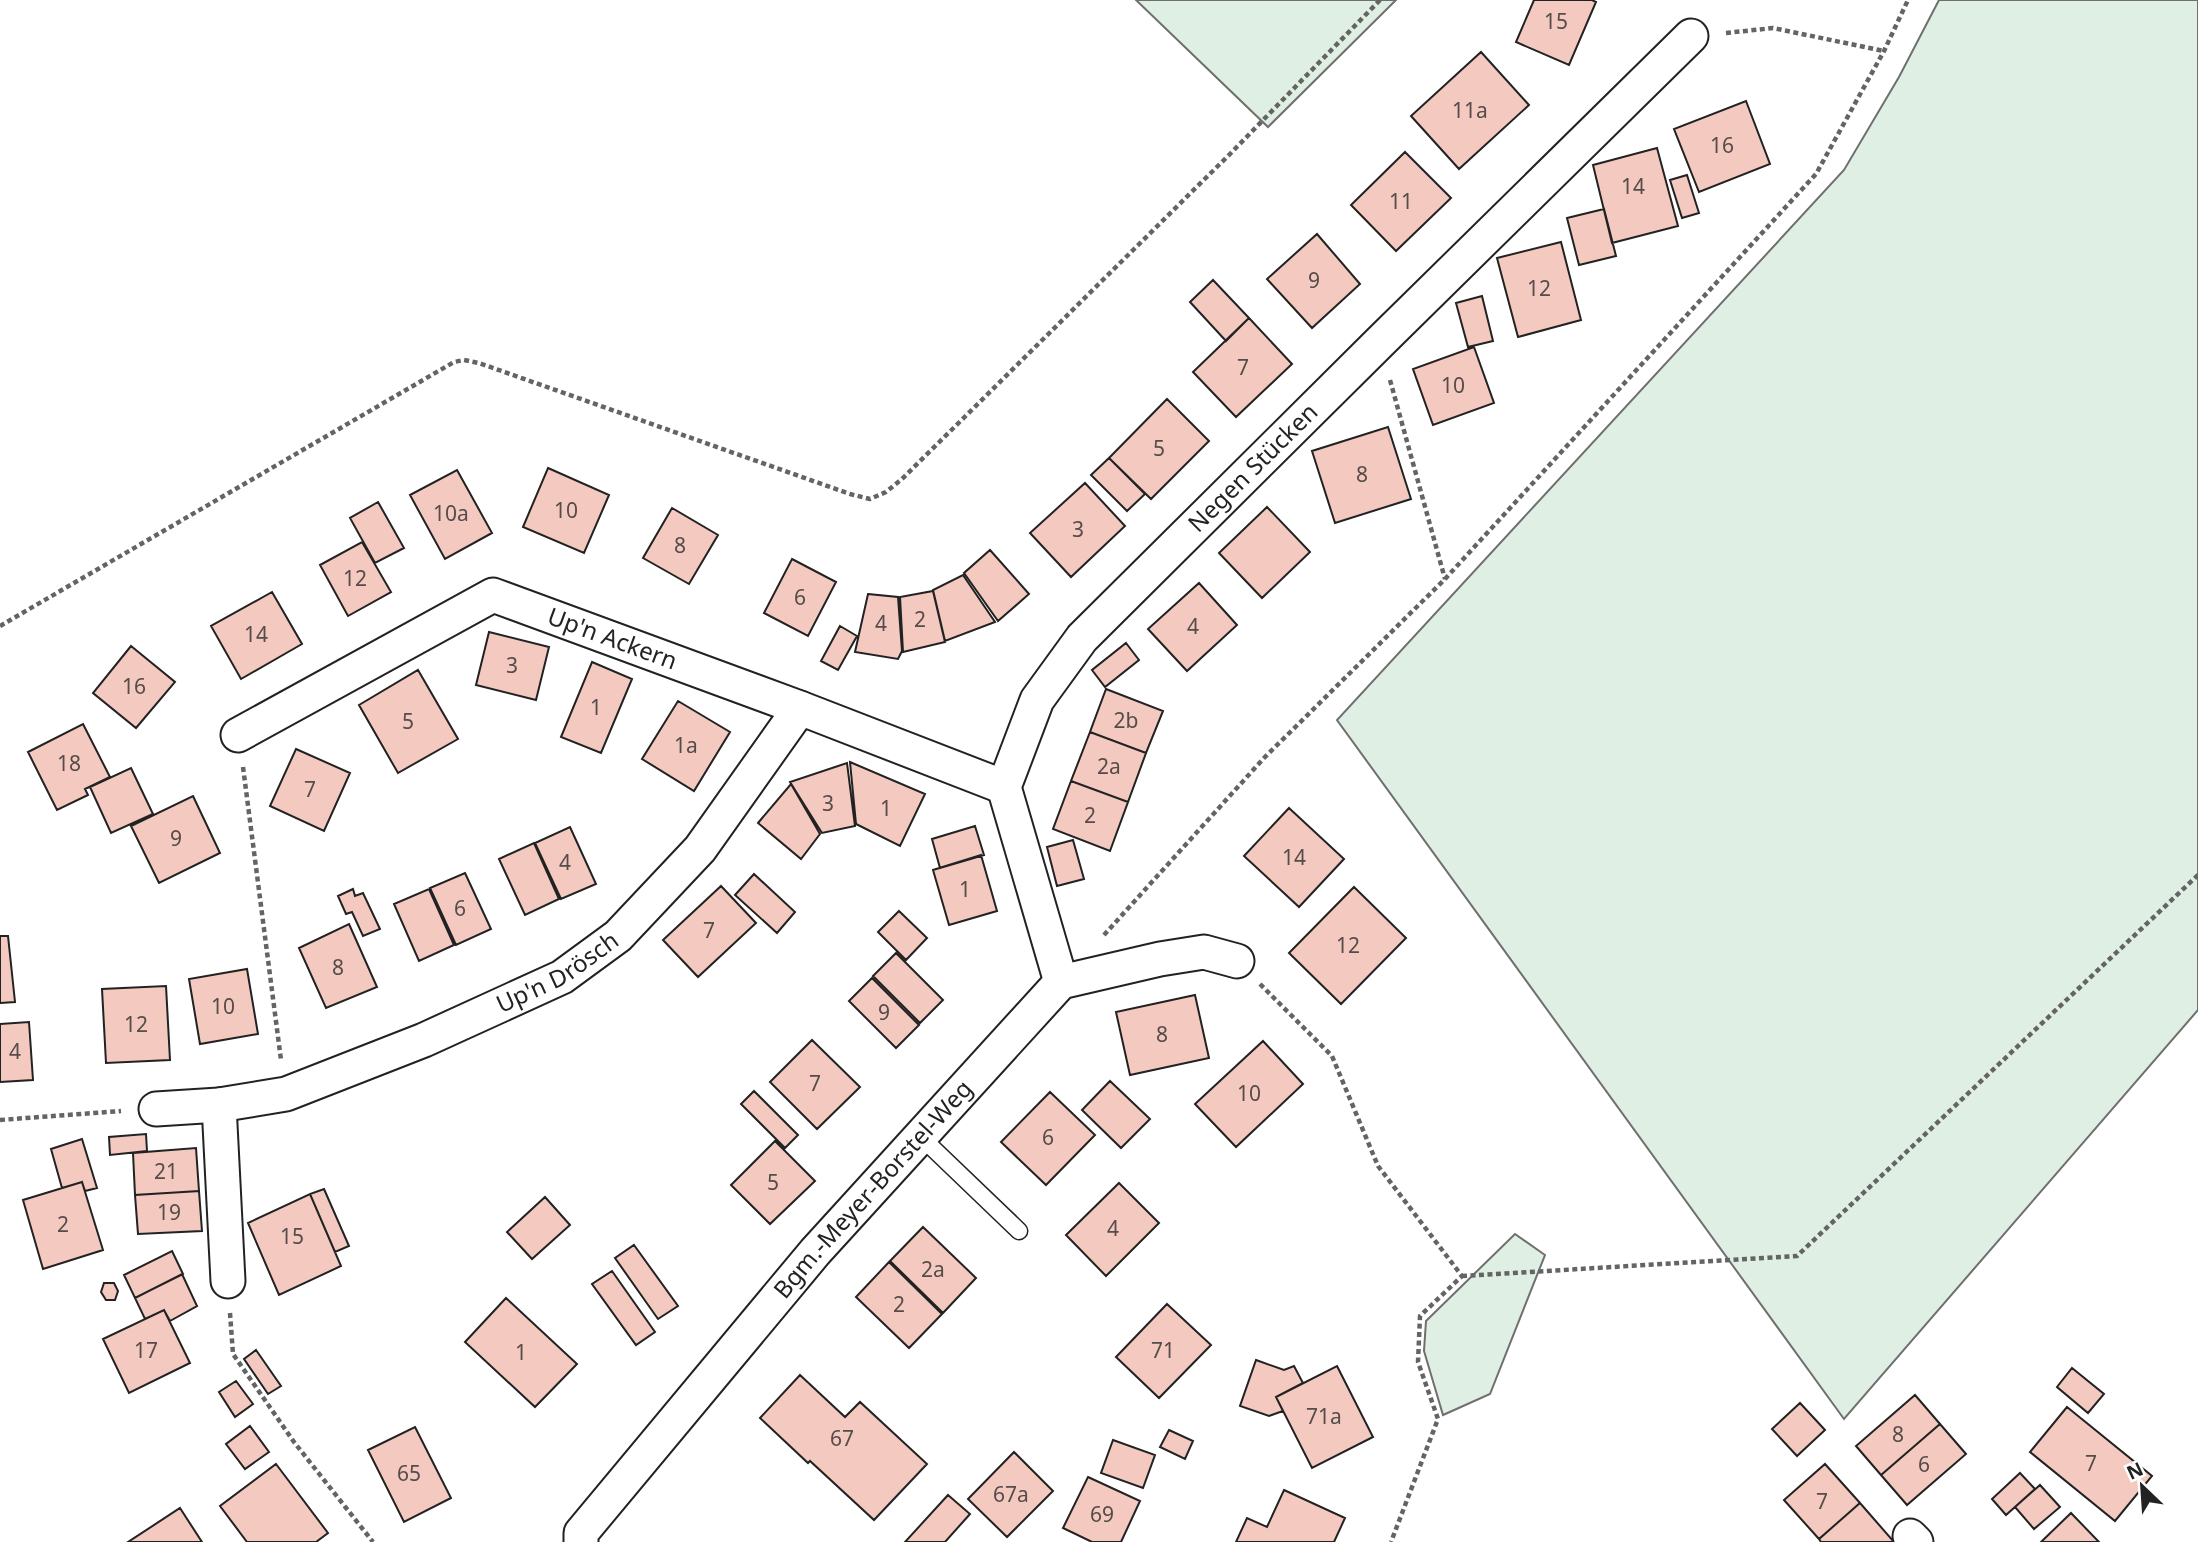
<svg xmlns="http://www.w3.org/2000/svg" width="2198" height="1542" font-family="'Noto Sans',sans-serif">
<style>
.green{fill:#e0efe3;stroke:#6f6f6f;stroke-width:2}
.building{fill:#f3c9c0;stroke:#222;stroke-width:2}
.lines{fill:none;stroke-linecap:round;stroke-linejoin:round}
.service-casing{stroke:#222;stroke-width:19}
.minor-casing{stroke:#222;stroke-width:37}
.path{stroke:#646464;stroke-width:4.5;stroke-dasharray:5 3.5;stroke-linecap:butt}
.service{stroke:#fff;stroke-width:16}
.minor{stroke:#fff;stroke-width:33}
.labels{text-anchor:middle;stroke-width:5;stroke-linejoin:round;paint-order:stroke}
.number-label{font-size:21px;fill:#564c4a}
.street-label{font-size:24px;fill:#222;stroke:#fff}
</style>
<rect width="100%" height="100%" fill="#fff"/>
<path class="green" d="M1136,0H1396L1268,127Z
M1939,0H2198V1010L1844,1419L1337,720L1844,170L1899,77Z
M1515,1234L1545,1255L1490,1394L1443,1415L1424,1351L1426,1321Z"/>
<path class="building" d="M1534,0H1592L1596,2L1569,65L1516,42Z
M1481,52L1529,105L1459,169L1411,116Z
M1746,101L1770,164L1699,192L1674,129Z
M1657,148L1678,226L1612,243L1593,165Z
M1405,152L1451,198L1396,251L1351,205Z
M1687,175L1699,213L1682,218L1670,180Z
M1604,209L1616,256L1579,265L1567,218Z
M1317,234L1360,284L1312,328L1267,279Z
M1561,242L1581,320L1518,337L1497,258Z
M1213,280L1249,318L1226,341L1190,302Z
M1482,296L1493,341L1468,347L1456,303Z
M1249,318L1292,364L1236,417L1193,372Z
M1474,347L1494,403L1433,425L1413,369Z
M1167,399L1209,441L1151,499L1109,458Z
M1388,427L1411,499L1335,523L1312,451Z
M1109,458L1145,494L1127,511L1091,475Z
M548,468L609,495L584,553L523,527Z
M457,470L492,533L445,559L410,495Z
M1085,483L1125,526L1071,577L1030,533Z
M378,502L404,548L375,563L350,518Z
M1267,507L1310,552L1262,598L1219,553Z
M672,508L718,535L689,584L643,558Z
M362,542L391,592L348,616L320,565Z
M990,550L1029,594L998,621L964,573Z
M792,559L836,582L808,636L764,613Z
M963,575L995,622L945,641L933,590Z
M1199,583L1237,625L1187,671L1148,629Z
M933,591L945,642L903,652L900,597Z
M272,592L302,644L241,679L211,626Z
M868,594L898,597L902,651L898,659L855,652Z
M840,626L857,636L838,670L821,661Z
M489,632L549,647L536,700L476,685Z
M1126,643L1139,660L1105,687L1092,670Z
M131,646L175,682L136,728L93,693Z
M592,662L632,679L601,753L561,737Z
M418,670L458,739L398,773L359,705Z
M1106,689L1163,711L1146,753L1090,732Z
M678,701L730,732L694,791L642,759Z
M83,724L110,777L85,789L88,795L57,810L28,752Z
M1090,732L1146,753L1128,802L1071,781Z
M296,749L350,773L324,831L270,806Z
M850,762L925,794L900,846L856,824Z
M847,763L855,826L822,833L790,782Z
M131,768L153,814L111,833L90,787Z
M1071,781L1128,802L1110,851L1053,829Z
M791,784L820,834L801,859L758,823Z
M193,796L220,853L159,883L131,826Z
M1289,808L1344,859L1299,907L1244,856Z
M975,826L984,855L940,868L932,839Z
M570,827L596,884L561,899L535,843Z
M1073,840L1084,879L1057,886L1047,847Z
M534,843L559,899L525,915L499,859Z
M981,855L997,911L949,925L933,870Z
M465,873L491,929L456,945L430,888Z
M754,874L795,912L777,933L735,895Z
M721,886L756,923L698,977L663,940Z
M1354,887L1406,938L1341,1004L1289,953Z
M353,889L355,896L363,893L380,929L363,936L352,912L346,914L338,896Z
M429,889L454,945L419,961L394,904Z
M899,911L927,938L906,960L878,932Z
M349,924L377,987L326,1008L299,948Z
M0,936H8L15,1002L0,1003Z
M896,953L943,1000L920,1023L873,976Z
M247,969L258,1034L200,1044L189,979Z
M872,978L919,1025L896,1048L849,1001Z
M166,986L170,1060L106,1063L102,989Z
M1195,995L1209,1058L1130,1075L1116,1012Z
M29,1022L33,1080L0,1082V1024Z
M812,1040L860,1087L817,1129L770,1082Z
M1263,1041L1303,1084L1236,1147L1195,1104Z
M1110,1081L1150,1119L1121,1148L1082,1110Z
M754,1091L798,1135L785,1148L741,1104Z
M1050,1092L1095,1135L1046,1185L1001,1142Z
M146,1134L147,1151L110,1155L109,1137Z
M82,1139L97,1188L85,1191L82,1182L62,1188L51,1149Z
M775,1141L815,1181L770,1224L731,1185Z
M196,1148L199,1191L135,1195L133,1153Z
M82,1182L103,1250L43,1269L23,1200Z
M1119,1183L1159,1223L1106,1276L1066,1235Z
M324,1189L349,1246L335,1252L310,1194Z
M199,1191L202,1231L138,1234L135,1195Z
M310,1194L341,1266L279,1295L248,1223Z
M545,1197L570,1225L532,1259L507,1232Z
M923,1227L976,1278L943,1313L890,1261Z
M634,1245L678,1306L658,1319L615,1258Z
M172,1251L183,1274L135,1298L124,1275Z
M889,1262L942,1314L909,1348L856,1297Z
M612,1271L655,1332L636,1345L592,1284Z
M182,1274L197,1306L170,1321L164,1310L145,1319L135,1298Z
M104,1283H114L118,1291L115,1300H106L101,1292Z
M506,1298L577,1364L535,1407L465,1342Z
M1167,1304L1211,1345L1159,1398L1116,1357Z
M164,1310L190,1363L129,1393L103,1339Z
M256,1350L281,1386L268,1394L244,1359Z
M1256,1360L1284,1370L1294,1366L1303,1383L1276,1397L1283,1411L1269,1416L1240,1406Z
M1337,1366L1373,1437L1312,1468L1276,1397Z
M2072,1368L2104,1394L2088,1413L2057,1387Z
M800,1375L845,1417L860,1402L927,1464L874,1520L810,1461L808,1463L760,1418Z
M236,1381L253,1404L235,1417L219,1392Z
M1915,1395L1940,1424L1881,1475L1856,1446Z
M1800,1403L1825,1430L1797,1456L1772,1429Z
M2067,1407L2152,1476L2115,1521L2030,1452Z
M1940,1424L1966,1454L1907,1505L1881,1475Z
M250,1426L269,1452L245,1469L226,1444Z
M415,1427L451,1498L404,1522L368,1450Z
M1169,1430L1193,1441L1185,1459L1160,1447Z
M1113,1440L1155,1455L1143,1488L1101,1473Z
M1014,1452L1053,1491L1007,1537L968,1499Z
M276,1464L328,1533L316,1542H247L220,1506Z
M1825,1464L1860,1503L1819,1539L1784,1500Z
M2020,1473L2035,1489L2006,1515L1992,1499Z
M1088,1477L1140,1501L1121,1542H1092L1063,1528Z
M2040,1485L2060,1507L2034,1529L2015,1507Z
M1284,1490L1345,1518L1334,1542H1236L1247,1518L1267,1527Z
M948,1495L970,1514L945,1542H905Z
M1860,1503L1894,1542H1821L1819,1539Z
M180,1508L202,1542H128Z
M2071,1513L2099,1542H2041Z"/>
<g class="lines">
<defs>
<path id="service" d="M920,1136L1019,1231"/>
<g id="minor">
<path id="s1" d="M238,735L493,595L800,708L1004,787"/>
<path id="s2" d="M1061,982L1004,787L1037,700L1082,638L1380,342L1691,36"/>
<path d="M219,1105L228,1281"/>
<path id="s3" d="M156,1109L219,1105L286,1094L424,1040L562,977L618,936L700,849L800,708"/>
<path d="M1910,1536L1916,1542"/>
<path id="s4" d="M581,1542V1533L815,1252L1061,982L1160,959L1204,952L1237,961"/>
</g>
</defs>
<use href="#service" class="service-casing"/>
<use href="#minor" class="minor-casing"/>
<path class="path" d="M1726,33L1773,28L1884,51
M1390,380L1445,579
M0,626L454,362L464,360L479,363L850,494L870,499L886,492L902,479L1230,154L1380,0
M243,767L281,1060
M1104,935L1264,758L1445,579L1816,174L1884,51L1908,0
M1260,984L1332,1056L1378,1166L1462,1276L1420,1316L1418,1362L1438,1419L1391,1542
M0,1120L121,1111
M1462,1276L1797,1256L2198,875
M230,1313L233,1354L294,1442L373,1542"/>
<use href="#service" class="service"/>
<use href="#minor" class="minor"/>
</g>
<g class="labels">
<g class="number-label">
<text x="1556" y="29">15</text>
<text x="1470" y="118">11a</text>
<text x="1722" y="153">16</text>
<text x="1633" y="194">14</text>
<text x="1401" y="209">11</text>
<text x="1314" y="288">9</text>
<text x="1539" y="296">12</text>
<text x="1243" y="375">7</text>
<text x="1453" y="393">10</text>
<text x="1159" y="456">5</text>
<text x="1362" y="482">8</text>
<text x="566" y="518">10</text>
<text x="451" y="521">10a</text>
<text x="1078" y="537">3</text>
<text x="680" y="553">8</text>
<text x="355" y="586">12</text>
<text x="800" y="605">6</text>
<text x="920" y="627">2</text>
<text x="881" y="631">4</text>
<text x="1193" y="634">4</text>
<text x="256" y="642">14</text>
<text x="512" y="673">3</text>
<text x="134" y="694">16</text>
<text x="596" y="715">1</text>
<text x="1126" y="728">2b</text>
<text x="408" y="729">5</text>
<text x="686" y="753">1a</text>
<text x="69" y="771">18</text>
<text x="1109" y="774">2a</text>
<text x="310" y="797">7</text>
<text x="828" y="811">3</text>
<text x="886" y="816">1</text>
<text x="1090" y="823">2</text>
<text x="176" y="846">9</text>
<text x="1294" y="865">14</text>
<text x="565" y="870">4</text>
<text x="965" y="897">1</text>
<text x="460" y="916">6</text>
<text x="709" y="938">7</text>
<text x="1348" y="953">12</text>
<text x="338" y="975">8</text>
<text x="223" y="1014">10</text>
<text x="884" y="1020">9</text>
<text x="136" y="1032">12</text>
<text x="1162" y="1042">8</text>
<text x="15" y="1059">4</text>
<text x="815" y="1091">7</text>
<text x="1249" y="1101">10</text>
<text x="1048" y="1145">6</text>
<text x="166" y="1179">21</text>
<text x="773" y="1190">5</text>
<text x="169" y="1220">19</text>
<text x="63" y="1232">2</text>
<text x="1113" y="1236">4</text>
<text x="292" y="1244">15</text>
<text x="933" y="1277">2a</text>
<text x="899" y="1312">2</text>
<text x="146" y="1358">17</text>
<text x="1163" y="1358">71</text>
<text x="521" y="1360">1</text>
<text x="1324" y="1424">71a</text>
<text x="1898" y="1442">8</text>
<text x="842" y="1446">67</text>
<text x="2091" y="1471">7</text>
<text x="1924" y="1472">6</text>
<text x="409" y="1481">65</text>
<text x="1011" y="1502">67a</text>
<text x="1822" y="1509">7</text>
<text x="1102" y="1522">69</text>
</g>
<g class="street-label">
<text dy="8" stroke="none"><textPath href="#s2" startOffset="614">Negen Stücken</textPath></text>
<text dy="8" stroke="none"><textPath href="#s1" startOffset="418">Up'n Ackern</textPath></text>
<text dy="8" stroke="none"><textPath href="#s3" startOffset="429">Up'n Drösch</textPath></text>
<text dy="8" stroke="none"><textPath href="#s4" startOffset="460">Bgm.-Meyer-Borstel-Weg</textPath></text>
</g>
</g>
<g transform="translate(2142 1486) rotate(335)" stroke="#ffffff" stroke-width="5" paint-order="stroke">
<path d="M0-5L12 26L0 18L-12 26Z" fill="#222222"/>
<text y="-10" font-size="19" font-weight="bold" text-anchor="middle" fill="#222222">N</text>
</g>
</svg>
